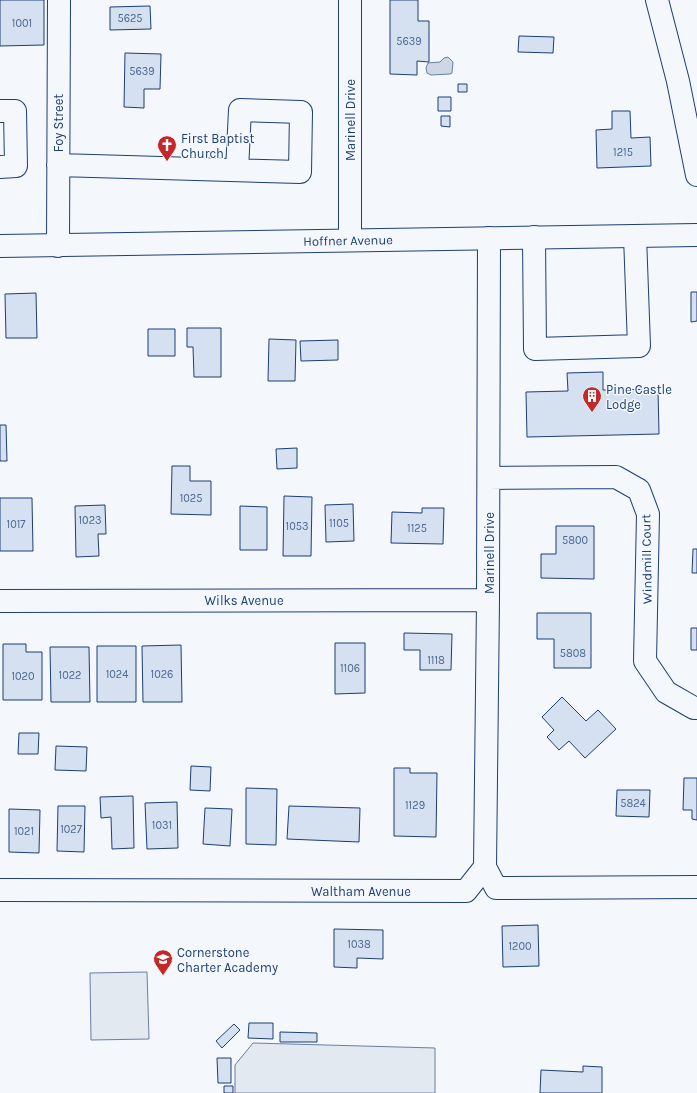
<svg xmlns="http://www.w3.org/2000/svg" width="697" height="1093" font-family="Karla,sans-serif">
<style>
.green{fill:#e3e9f0;stroke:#687fa3}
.water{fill:#cfd7e4;stroke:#687fa3}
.building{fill:#d5e0f0;stroke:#1d3f73}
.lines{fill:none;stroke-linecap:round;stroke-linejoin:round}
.minor-casing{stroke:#1d3f73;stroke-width:24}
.major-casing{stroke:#1d3f73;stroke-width:24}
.minor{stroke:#f4f7fb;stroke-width:22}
.major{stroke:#f4f7fb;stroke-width:22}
.labels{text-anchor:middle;stroke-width:3;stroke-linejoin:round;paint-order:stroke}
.number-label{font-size:11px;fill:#4b6792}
.street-label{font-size:13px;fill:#1d3f73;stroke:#f4f7fb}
.poi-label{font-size:13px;fill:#1d3f73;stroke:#f4f7fb;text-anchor:start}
</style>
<rect width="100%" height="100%" fill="#f4f7fb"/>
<path class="green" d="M147,972L149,1039L91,1040L90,973Z
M253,1043L435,1048V1093H235V1065Z"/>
<path class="water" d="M448,57L453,62L452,73L450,74L431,75L427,73L426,68L428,63L440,62L444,58Z"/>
<path class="building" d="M0,0H44V45L0,46Z
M390,0H418V21H429V62L417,61V75L390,74Z
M150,6L151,29L110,30V7Z
M519,36L554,37L553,53L518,52Z
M125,53L161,54L160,89H144V108L124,107Z
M458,84H467V92H458Z
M438,97H451V111H438Z
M612,111H630L631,138L650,137L651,166L597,168L596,130L612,129Z
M441,116H450V127L441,126Z
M691,292H697V321L691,322Z
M36,293L37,338H6L5,294Z
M187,328H221V377H194L193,347H187Z
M148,329H175V356H148Z
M269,339L296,340L295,381H268Z
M338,340V360L301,361L300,341Z
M603,372V390L658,389L659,434L527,437L526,392L568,391L567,373Z
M0,425H6L7,461H0Z
M297,448V468L277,469L276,449Z
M172,466H190V481H211V515L171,514Z
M284,496L312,497L311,556H283Z
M0,498H32L33,551H0Z
M353,504L354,541L326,542L325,505Z
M105,505L106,534H98L99,556L76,557L75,506Z
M240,506L267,507V550H240Z
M422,508H444L443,544L391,543L392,512L422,513Z
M556,526H594V579L541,578V554H556Z
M693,549H697V573H692Z
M537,613H591V668H554V639H537Z
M691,628H697V650H691Z
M404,633L452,634L451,670H420V650H404Z
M335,643H365V693L335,694Z
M3,644H26V652H42V700H3Z
M181,645L182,702H143L142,646Z
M97,646H136V702H97Z
M50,647H89L90,702H51Z
M562,697L586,721L598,710L616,729L585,758L569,741L559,750L547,737L554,730L542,717Z
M19,733H39L38,754H18Z
M56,746L87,747L86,771L55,770Z
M191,766L211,767L210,791L190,790Z
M394,768H410V773H437L436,837L394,836Z
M684,778H697V820L692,819V810H683Z
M246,788L277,789L276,845L246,844Z
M617,790H650L649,817L616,816Z
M133,796L134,848L112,849L111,817L101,818L100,797Z
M177,802L178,848L147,849L145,803Z
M58,806H85L84,852L57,851Z
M289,806L360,808L359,842L287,839Z
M205,808L232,809L230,846L203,844Z
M9,809L40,810L39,853L9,852Z
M538,925L539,966L503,967L502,926Z
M334,929L383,930V959L357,958V968L334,967Z
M249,1023H273V1039L248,1038Z
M234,1024L240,1030L222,1048L216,1041Z
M280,1032L317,1033V1042H280Z
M217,1058H231V1083H218Z
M583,1066L602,1067V1093H540L541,1070L583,1072Z
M224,1086H233V1093H224Z"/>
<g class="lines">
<defs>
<path id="minor" d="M350,0V240
M657,0L678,81L697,175
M0,111H15L16,166L0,167
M58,165L300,172L301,112L240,110L237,170
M534,237L535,349L639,346L635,236
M489,238L488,600L485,867L496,888L697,887
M58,246L59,0
M489,478L616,477L639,490L648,514L645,661L666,692L694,708H697
M0,601L488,600
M0,890L466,891L485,867"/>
<path id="major" d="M0,246L697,235"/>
</defs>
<use href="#minor" class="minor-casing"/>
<use href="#major" class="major-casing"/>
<use href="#minor" class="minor"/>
<use href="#major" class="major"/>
</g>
<defs>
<symbol id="church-pin" viewBox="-11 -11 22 30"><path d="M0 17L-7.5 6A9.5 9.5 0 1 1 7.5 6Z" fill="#c62828" stroke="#f4f7fb"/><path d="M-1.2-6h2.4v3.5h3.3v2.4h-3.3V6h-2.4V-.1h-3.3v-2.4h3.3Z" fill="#fff"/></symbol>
<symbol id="building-pin" viewBox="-11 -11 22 30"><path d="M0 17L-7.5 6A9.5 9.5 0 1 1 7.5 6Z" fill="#c62828" stroke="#f4f7fb"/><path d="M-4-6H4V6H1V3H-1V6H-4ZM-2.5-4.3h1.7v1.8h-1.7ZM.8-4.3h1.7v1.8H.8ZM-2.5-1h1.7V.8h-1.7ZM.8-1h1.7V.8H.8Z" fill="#fff"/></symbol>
<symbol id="school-pin" viewBox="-11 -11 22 30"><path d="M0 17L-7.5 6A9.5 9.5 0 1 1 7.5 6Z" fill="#c62828" stroke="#f4f7fb"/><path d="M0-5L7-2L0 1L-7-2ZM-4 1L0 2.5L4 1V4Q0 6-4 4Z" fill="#fff"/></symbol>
</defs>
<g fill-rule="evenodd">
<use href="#church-pin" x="156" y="134" width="22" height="30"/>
<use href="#building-pin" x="581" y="385" width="22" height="30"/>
<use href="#school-pin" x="152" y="948" width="22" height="30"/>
</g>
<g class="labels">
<g class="number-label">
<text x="130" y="22">5625</text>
<text x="22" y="27">1001</text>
<text x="409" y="45">5639</text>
<text x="142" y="75">5639</text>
<text x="623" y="156">1215</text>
<text x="191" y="502">1025</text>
<text x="90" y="524">1023</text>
<text x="339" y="527">1105</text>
<text x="16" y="528">1017</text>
<text x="297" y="530">1053</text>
<text x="417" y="532">1125</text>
<text x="575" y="544">5800</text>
<text x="573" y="657">5808</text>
<text x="436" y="664">1118</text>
<text x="350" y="672">1106</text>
<text x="117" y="678">1024</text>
<text x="162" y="678">1026</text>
<text x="70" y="679">1022</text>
<text x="23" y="680">1020</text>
<text x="633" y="807">5824</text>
<text x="415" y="809">1129</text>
<text x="162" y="829">1031</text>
<text x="71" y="833">1027</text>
<text x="24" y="835">1021</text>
<text x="359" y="948">1038</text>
<text x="520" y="950">1200</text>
</g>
<g class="street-label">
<text transform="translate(350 120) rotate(-90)" y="5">Marinell Drive</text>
<text transform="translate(58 123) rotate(-90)" y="5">Foy Street</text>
<text transform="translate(348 240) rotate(-1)" y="5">Hoffner Avenue</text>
<text transform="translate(489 553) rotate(-90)" y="5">Marinell Drive</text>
<text transform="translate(646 559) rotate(-91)" y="5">Windmill Court</text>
<text x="244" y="605">Wilks Avenue</text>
<text x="361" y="896">Waltham Avenue</text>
</g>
<g class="poi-label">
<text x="181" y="143">First Baptist<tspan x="181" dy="15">Church</tspan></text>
<text x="606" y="394">Pine Castle<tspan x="606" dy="15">Lodge</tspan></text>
<text x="177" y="957">Cornerstone<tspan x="177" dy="15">Charter Academy</tspan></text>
</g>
</g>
</svg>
